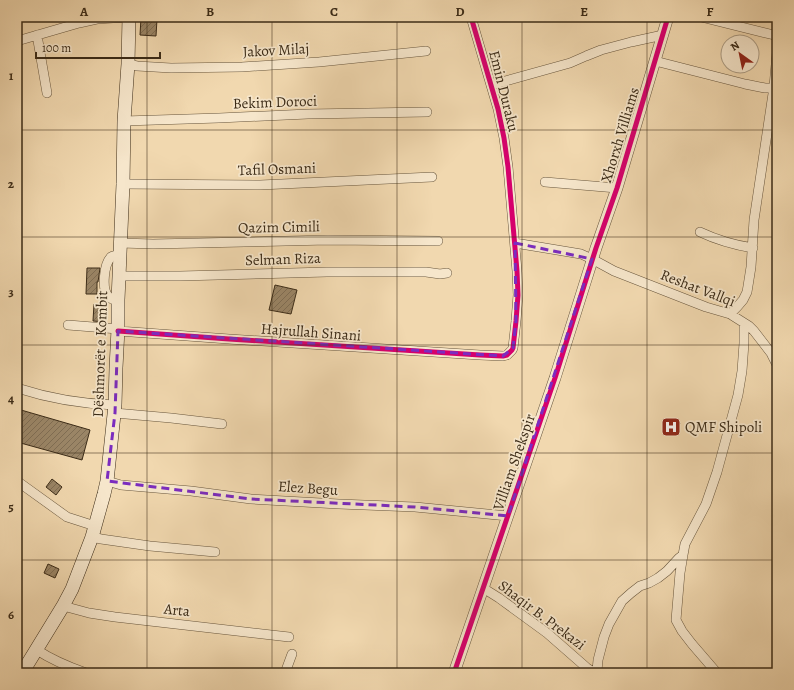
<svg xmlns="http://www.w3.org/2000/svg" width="794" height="690" font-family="Alegreya,serif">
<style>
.building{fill:url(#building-hatch);stroke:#3b2b17}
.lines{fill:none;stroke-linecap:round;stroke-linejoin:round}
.minor-casing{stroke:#68563d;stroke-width:10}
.tertiary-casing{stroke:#68563d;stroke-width:12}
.secondary-casing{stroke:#3b2b17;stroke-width:14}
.minor{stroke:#f6e6cb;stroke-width:9}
.tertiary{stroke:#f6e6cb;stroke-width:11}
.secondary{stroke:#f6e6cb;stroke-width:13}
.cycleway-casing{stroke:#f6e6cb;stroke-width:8}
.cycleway{stroke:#d6006c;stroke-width:5}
.marked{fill:none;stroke:#7b2cbf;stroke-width:3;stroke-dasharray:8 5;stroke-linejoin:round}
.grid{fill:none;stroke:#3b2b17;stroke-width:1;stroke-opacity:0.55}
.labels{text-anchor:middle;stroke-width:3.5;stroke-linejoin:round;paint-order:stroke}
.street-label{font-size:15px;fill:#3b2b17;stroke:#f6e6cb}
.poi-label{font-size:15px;fill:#3b2b17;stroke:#f6e6cb;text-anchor:start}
.neatline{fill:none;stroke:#3b2b17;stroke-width:1.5}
.grid-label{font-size:13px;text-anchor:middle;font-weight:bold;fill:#3b2b17}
</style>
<defs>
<pattern id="building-hatch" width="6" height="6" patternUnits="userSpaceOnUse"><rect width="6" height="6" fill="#9a8566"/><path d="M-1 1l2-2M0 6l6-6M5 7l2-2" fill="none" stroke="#7f6d53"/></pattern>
</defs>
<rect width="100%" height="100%" fill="#f1d8af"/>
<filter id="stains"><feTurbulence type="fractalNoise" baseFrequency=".005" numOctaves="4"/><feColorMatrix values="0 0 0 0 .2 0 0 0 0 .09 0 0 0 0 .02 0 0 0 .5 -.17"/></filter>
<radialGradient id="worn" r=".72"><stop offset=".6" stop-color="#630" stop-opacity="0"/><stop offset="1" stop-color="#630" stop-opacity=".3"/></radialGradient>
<path class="building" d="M141,18L157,19L156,36L140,35Z
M87,268H100L98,282H97V294H86Z
M275,285L297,290L291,314L269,310Z
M94,304L107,305L106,322L93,321Z
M21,410L90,430L82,460L17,442V426Z
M667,419L680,423L675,435L663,431Z
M52,479L62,487L56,495L46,487Z
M48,564L59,569L55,578L44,573Z"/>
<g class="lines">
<defs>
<path id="minor" d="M701,17L774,35L777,37
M37,35L47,93
M17,41L79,23L97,19L129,17
M655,61L745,84L765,88L777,87
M128,64L137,66L171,68L242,67L319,62L426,51
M491,85L570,63L586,56L601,50L631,42L663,35
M124,121L219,118L308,114L427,112
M545,182L617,188
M123,184L260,185L432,177
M700,232C717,240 734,245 753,248
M121,243L153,244L328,240L438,241
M515,243L581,254L592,259L614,271L706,307L730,314L749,326L754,331L771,353L777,365
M119,276H180L327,272H426L440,274L447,273
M118,300C115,299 111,300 109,297C101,290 104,264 111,257C114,255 117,255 121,255
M730,314L737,307L743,300L747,292L748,286L751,267L754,220L774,87L777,53
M68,325L118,329
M118,331L229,339L480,355L503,356L507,355L512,350L513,348L516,321L518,295L517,271L508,167L504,138L498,109L471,17
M17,388C48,398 82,404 115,405
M115,413L171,418L222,424
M17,481L67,517L95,526
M107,481L121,485L191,491L251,499L339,504L415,507L508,516
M92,537L101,539L150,546L215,552
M683,555L680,573L676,620L682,631L692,644L717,673
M483,588L499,598L547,633L587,668L592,671H597L598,660L604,637L609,624L622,601L631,593L640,586L649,583L658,578L667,571L679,558L683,555L685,544L706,504L717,472L738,395L742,371L744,343V323
M63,606L89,613L115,617L289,637
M37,650C52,660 69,667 86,673
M285,673L292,654"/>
<path id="tertiary" d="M454,673L555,378L596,248L617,188L668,17"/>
<path id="secondary" d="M22,673L63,606L72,589L92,537L104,494L107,481L115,405L116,368L118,329V300L123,184L124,121L128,64L129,17"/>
</defs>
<use href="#minor" class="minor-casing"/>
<use href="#tertiary" class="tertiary-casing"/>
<use href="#secondary" class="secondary-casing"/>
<use href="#minor" class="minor"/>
<use href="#tertiary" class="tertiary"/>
<use href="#secondary" class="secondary"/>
<defs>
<path id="cycleway" d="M118,331L229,339L480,355L503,356L507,355L512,350L513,348L516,321L518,295L517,271L508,167L504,138L498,109L471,17
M454,673L555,378L596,248L617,188L668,17"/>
</defs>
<use href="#cycleway" class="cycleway-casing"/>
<use href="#cycleway" class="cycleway"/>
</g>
<path class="marked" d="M515,243L592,259L508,516L415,507L251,499L107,481L115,413L118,331L503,356L513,348L516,321Z"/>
<path class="grid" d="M147,17V673M272,17V673M397,17V673M522,17V673M647,17V673M17,130H777M17,237H777M17,345H777M17,453H777M17,560H777"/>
<defs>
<symbol id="hospital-square" viewBox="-11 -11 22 22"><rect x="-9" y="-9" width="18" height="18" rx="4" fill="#8f2418" stroke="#f6e6cb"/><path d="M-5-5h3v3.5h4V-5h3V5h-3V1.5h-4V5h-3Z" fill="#fff"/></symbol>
</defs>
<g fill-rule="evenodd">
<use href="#hospital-square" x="660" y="416" width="22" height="22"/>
</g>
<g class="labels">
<g class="street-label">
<text transform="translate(276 50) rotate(-3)" y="5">Jakov Milaj</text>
<text transform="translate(504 91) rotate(76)" y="5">Emin Duraku</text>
<text transform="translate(275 102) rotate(-2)" y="5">Bekim Doroci</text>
<text transform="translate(620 135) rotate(-73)" y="5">Xhorxh Villiams</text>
<text transform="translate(277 169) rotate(-2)" y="5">Tafil Osmani</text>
<text transform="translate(279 227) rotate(-1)" y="5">Qazim Cimili</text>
<text transform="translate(283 259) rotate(-2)" y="5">Selman Riza</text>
<text transform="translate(698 288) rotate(21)" y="5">Reshat Vallqi</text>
<text transform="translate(311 332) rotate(4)" y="5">Hajrullah Sinani</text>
<text transform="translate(100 354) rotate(-88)" y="5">Dëshmorët e Kombit</text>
<text transform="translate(514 462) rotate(-71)" y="5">Villiam Shekspir</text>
<text transform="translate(308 488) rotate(4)" y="5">Elez Begu</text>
<text transform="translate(177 610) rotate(6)" y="5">Arta</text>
<text transform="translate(542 615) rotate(37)" y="5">Shaqir B. Prekazi</text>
</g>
<g class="poi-label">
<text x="685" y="432">QMF Shipoli</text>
</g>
</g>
<rect width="794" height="690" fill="none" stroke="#f1d8af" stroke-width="44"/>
<g transform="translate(740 54) rotate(327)"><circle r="19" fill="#f6e6cb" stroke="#ab9b83"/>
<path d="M0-3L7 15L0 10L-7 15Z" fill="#8f2418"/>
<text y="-6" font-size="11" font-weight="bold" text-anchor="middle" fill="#3b2b17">N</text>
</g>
<path d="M36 52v6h124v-6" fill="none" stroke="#3b2b17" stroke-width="2"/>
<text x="42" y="52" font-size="12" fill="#3b2b17" stroke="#f6e6cb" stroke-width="3" paint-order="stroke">100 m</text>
<rect x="22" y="22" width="750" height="646" class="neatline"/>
<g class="grid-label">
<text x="84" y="16">A</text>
<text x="210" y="16">B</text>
<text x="334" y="16">C</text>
<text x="460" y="16">D</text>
<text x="584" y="16">E</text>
<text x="710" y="16">F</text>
<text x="11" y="80">1</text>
<text x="11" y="188">2</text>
<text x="11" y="296">3</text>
<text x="11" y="403">4</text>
<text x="11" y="511">5</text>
<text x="11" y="619">6</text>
</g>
<rect width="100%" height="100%" filter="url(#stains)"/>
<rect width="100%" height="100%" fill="url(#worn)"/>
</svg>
